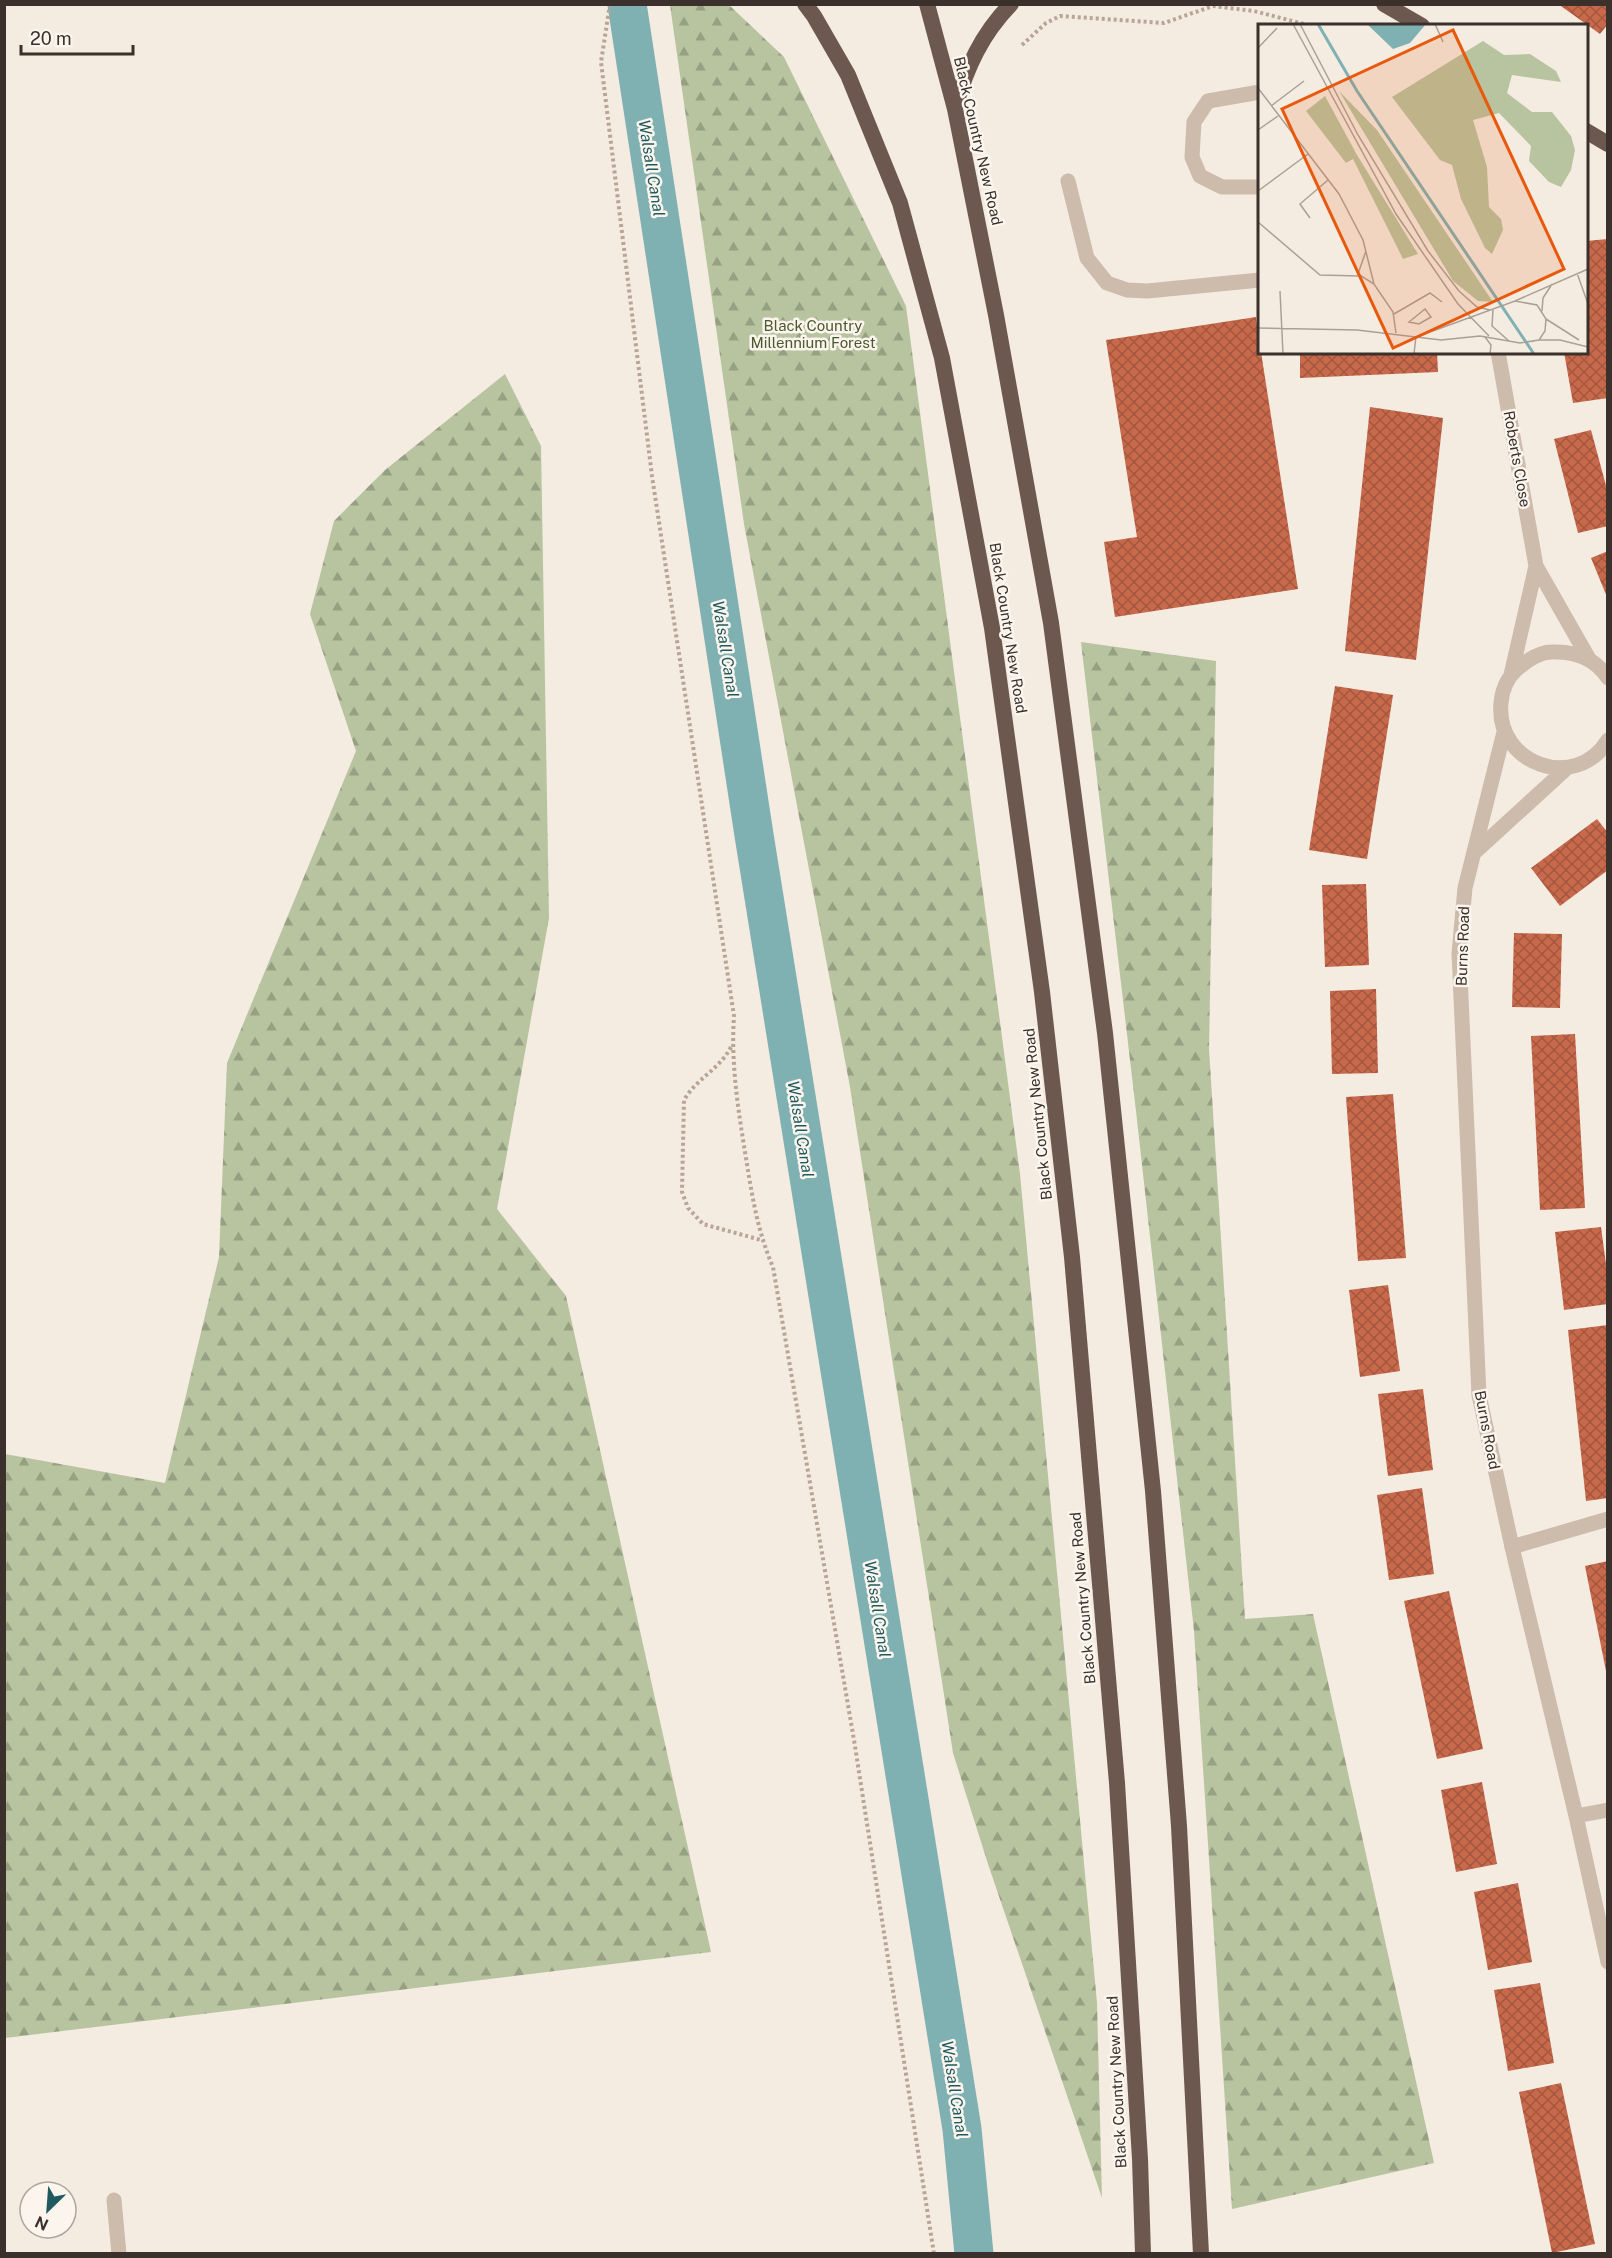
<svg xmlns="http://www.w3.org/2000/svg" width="1612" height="2258" font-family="'Public Sans',sans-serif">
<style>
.forest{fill:url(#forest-firs)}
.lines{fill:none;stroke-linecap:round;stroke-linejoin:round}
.canal{stroke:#7fb0b2;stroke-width:39}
.building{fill:url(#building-cross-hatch)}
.path{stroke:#b9a596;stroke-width:4;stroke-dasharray:3 3;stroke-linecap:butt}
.service{stroke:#cdbbac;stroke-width:15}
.minor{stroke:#cdbbac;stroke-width:15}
.trunk{stroke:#6c584f;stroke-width:16}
.labels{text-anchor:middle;stroke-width:5;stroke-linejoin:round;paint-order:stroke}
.street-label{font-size:15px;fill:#3b302b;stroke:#fbf5ee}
.park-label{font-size:15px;fill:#4a5a2e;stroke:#fbf5ee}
.water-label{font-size:16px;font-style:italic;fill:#1f5a5e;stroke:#fbf5ee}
.inset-river{fill:none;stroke:#7fb0b2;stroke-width:3}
.inset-road{fill:none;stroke:#aaa098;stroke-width:1.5}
.view{fill:#e8590c;fill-opacity:0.15;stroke:#e8590c;stroke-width:3}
.inset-edge{fill:none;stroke:#3b302b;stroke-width:3}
</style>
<defs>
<pattern id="forest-firs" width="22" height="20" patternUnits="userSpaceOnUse" patternTransform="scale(1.5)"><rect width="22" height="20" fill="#b8c4a0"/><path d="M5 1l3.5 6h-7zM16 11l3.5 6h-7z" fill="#97a083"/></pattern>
<pattern id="building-cross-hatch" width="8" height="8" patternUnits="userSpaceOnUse" patternTransform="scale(1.5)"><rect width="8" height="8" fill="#c8694b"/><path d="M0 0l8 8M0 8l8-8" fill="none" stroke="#a4573f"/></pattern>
</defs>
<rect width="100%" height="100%" fill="#f4ebe1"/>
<path class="forest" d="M670,5H729L784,57L906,306L1020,1174L1097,2003L1102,2198L988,1864L953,1753L850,1087L744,524Z
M505,374L541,446L549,918L497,1209L566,1296L711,1952L5,2038V1454L165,1483L219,1257L227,1063L356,751L310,614L334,521L385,470Z
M1081,642L1216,661L1209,1049L1245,1619L1313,1614L1434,2163L1232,2209L1194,1631L1136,1111Z"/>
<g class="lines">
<path class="canal" d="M627,4L754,835L962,2129L974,2254"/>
</g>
<path class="building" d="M1558,4H1608V24L1600,34Z
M1608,239V398L1573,403L1564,352H1586V241Z
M1256,317L1260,352H1261L1298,589L1115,617L1104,542L1137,537L1106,340Z
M1300,352H1437L1438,372L1300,378Z
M1370,407L1443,418L1416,660L1345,651Z
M1591,430L1608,493V526L1578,533L1554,439Z
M1608,551V597H1607L1591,558Z
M1335,686L1393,695L1367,859L1309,850Z
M1597,819L1608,833V870L1560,906L1531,868Z
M1366,884L1369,965L1325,967L1322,885Z
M1514,933L1562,934L1560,1008L1512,1007Z
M1376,989L1378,1073L1332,1074L1330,991Z
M1575,1034L1585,1208L1540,1210L1531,1036Z
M1393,1094L1406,1258L1358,1261L1346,1097Z
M1601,1227L1608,1279V1304L1564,1310L1555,1232Z
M1388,1285L1400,1371L1360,1377L1349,1290Z
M1608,1325V1498L1586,1501L1568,1330Z
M1423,1389L1433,1470L1388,1476L1378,1394Z
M1422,1488L1434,1574L1389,1580L1377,1495Z
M1608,1561V1670L1606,1671L1585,1566Z
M1449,1591L1483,1749L1437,1759L1404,1601Z
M1482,1782L1497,1864L1456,1872L1441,1790Z
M1518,1883L1532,1962L1488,1970L1474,1892Z
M1540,1983L1554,2063L1508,2071L1494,1990Z
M1561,2083L1595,2244L1552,2253L1519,2092Z"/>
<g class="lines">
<path class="path" d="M610,4L601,62L652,476L734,1016C731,1060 737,1102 744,1146C751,1188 756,1228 773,1267L854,1740L934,2254
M1022,45L1046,23L1060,16L1164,23L1213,6L1254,11L1312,26
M731,1047C719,1070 697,1078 684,1100L682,1192L688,1208L703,1224L761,1240"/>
<path class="service" d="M1260,92L1208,101L1194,122L1192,157L1200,176L1222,187H1260
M1068,181L1087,258L1107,283L1127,290L1147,291L1260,280
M1512,1547L1608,1519"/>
<path class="minor" d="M1498,352L1536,566L1589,659
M1511,675L1536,566
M1608,678C1595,658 1575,651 1552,652C1538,652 1526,661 1516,670C1507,678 1502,691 1501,703C1495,764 1576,793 1608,740
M1504,732L1465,888L1459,953L1479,1395L1512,1547L1576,1816L1608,1962
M1475,852L1567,768
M1576,1816L1608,1810
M114,2200L119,2254"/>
<path class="trunk" d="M805,4L814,16L848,75L900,203L942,358L992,628L1042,992L1072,1257L1117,1783L1140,2159L1143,2254
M927,4L955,109L996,315L1051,623L1105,1033L1153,1491L1179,1826L1201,2254
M1384,4L1422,26
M955,107C967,67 981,35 1011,4
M1586,131L1608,144"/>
</g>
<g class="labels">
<g class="street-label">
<text transform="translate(978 141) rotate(77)" y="5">Black Country New Road</text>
<text transform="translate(1517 459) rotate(80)" y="5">Roberts Close</text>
<text transform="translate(1008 628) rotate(81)" y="5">Black Country New Road</text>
<text transform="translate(1463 946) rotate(-88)" y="5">Burns Road</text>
<text transform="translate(1038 1114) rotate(-96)" y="5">Black Country New Road</text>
<text transform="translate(1487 1430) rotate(79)" y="5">Burns Road</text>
<text transform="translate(1083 1598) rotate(-95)" y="5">Black Country New Road</text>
<text transform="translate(1117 2082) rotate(-93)" y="5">Black Country New Road</text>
</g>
<g class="park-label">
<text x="813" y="331">Black Country<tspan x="813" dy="17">Millennium Forest</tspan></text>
</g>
<g class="water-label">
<text transform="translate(652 168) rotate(81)" y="6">Walsall Canal</text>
<text transform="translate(726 649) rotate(81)" y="6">Walsall Canal</text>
<text transform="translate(801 1129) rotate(81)" y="6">Walsall Canal</text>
<text transform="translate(878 1609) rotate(81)" y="6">Walsall Canal</text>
<text transform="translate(955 2089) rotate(81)" y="6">Walsall Canal</text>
</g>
</g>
<g transform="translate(1258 24)">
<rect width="330" height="330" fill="#f4ebe1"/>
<path d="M225,17L246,31L272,30L298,47L303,58L254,51L249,69L274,88H294L313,112L317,126L313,146L303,163L291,158L271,137L273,122L241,89L215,96L229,143L231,183L243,195L245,206L234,230L227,224L203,175L194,141L182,136L134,73ZM81,67L119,106L235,278L220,277L195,257ZM67,72L99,131L160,230L145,235L95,135L88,139L48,87Z" fill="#b8c4a0"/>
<path d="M168,0L152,19L135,25L110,1Z" fill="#7fb0b2"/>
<path class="inset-river" d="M60,0L99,67L276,330"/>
<path class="inset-road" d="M35,0L138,190L200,280L231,312M42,0L100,111L170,227L201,267L219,283L232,286M177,0L185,18M0,24L19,4M0,64L81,170L105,216L116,260M13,82L46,57M0,106L20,92M0,167L50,130M52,194L42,180L70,156M0,198L62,251L102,252M108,227L100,250L116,260L135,288L138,309M319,249L330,280M22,267L25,330M257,277L330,245M167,285L173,293L161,300L151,298ZM235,286L234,302L251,317M284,287L285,274L294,260M136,290L172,269L184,278M288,295L321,316M0,304L99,306L183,316L222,312L262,319L281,316L287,307L288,295L279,281L257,277L161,312M227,313L233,321L232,330M281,316H302L330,323M156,330L158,312"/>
<path class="view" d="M195,6L306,245L135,324L24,85Z"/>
<rect width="330" height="330" class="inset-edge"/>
</g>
<rect width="1612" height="2258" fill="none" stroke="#3b302b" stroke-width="12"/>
<g transform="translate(48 2210) rotate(205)"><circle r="28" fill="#fbf5ee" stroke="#aea6a0" stroke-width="1.5"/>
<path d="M0-4.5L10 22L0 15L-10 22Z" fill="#1f5a5e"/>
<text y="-9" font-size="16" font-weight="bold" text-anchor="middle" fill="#3b302b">N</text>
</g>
<path d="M21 45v9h112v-9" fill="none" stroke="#3b302b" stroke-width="3"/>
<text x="30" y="45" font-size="18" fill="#3b302b" stroke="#fbf5ee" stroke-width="4.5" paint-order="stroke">20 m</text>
</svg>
